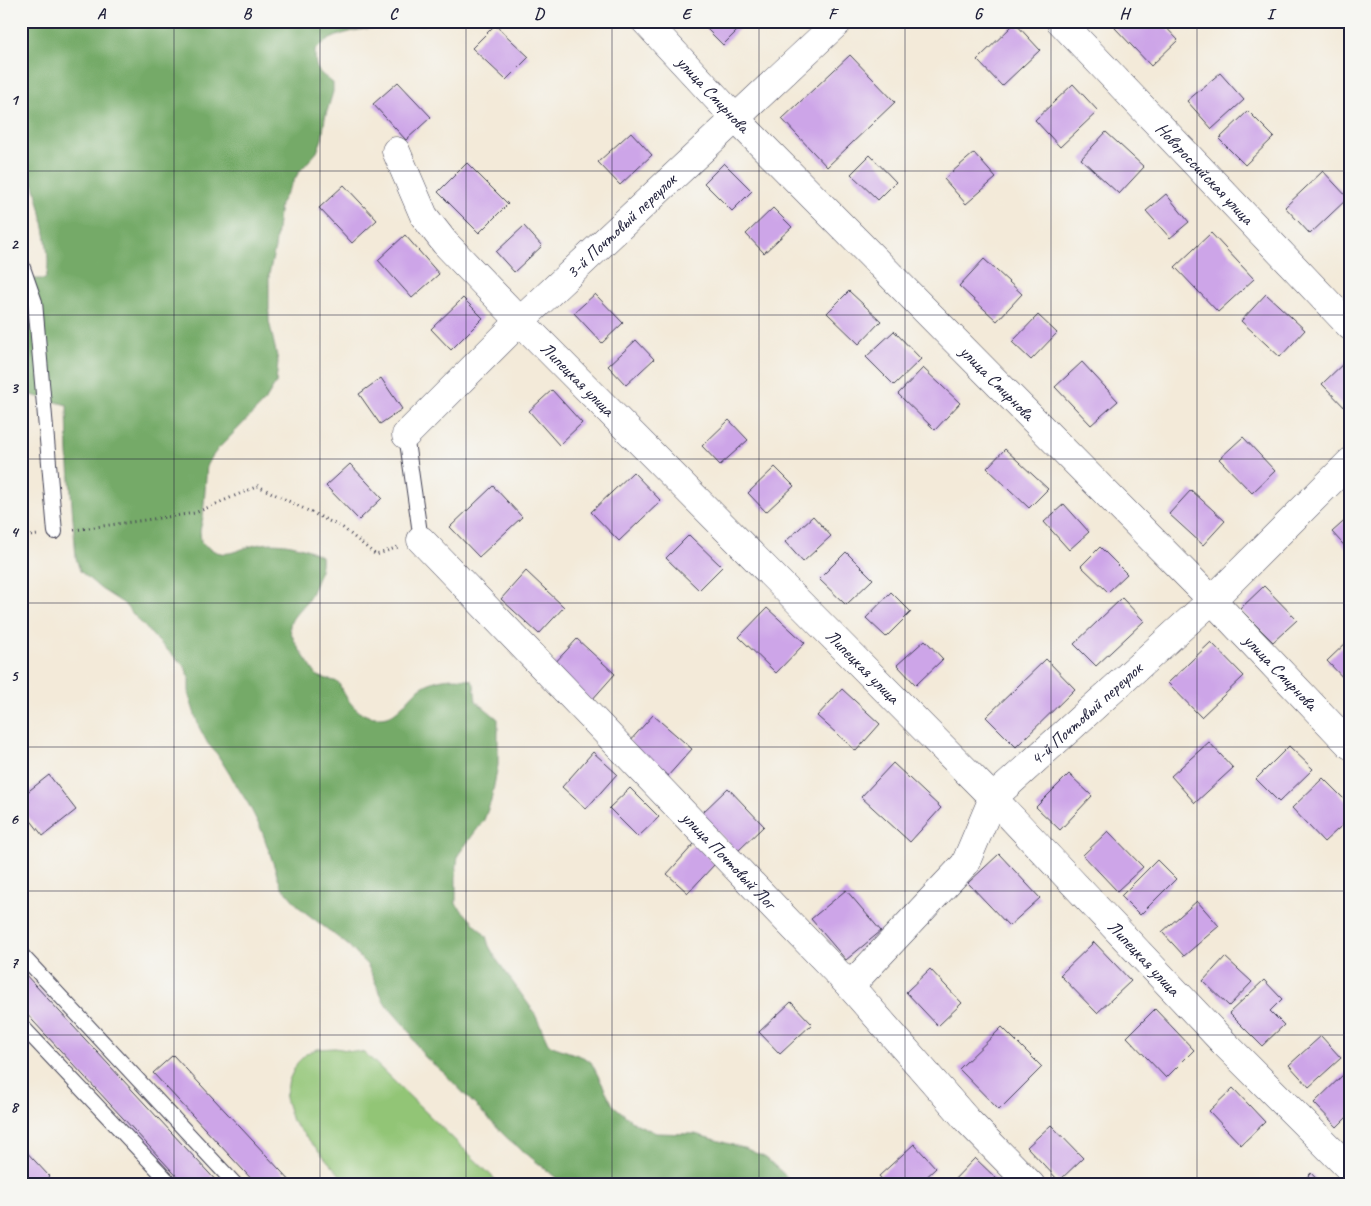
<svg xmlns="http://www.w3.org/2000/svg" width="1371" height="1206" font-family="Caveat,sans-serif">
<style>
.green{fill:#92c576;stroke:#5a7458}
.forest{fill:#75aa67;stroke:#4c6651}
.building{fill:#cda5e8}
.lines{fill:none;stroke-linecap:round;stroke-linejoin:round}
.lane-casing{stroke:#414053;stroke-width:16}
.street-casing{stroke:#414053;stroke-width:29}
.path{stroke:#414053;stroke-width:3;stroke-dasharray:1 4;stroke-linecap:butt}
.lane{stroke:#fff;stroke-width:14}
.street{stroke:#fff;stroke-width:28}
.grid{fill:none;stroke:#22223b;stroke-width:1;stroke-opacity:0.55}
.labels{text-anchor:middle;stroke-width:4;stroke-linejoin:round;paint-order:stroke}
.street-label{font-size:18px;fill:#22223b;stroke:#f6f6f2}
.neatline{fill:none;stroke:#22223b;stroke-width:2}
.grid-label{font-size:16px;text-anchor:middle;font-weight:bold;fill:#22223b}
</style>
<rect width="100%" height="100%" fill="#f6f6f2"/>
<filter id="ink" filterUnits="userSpaceOnUse"><feTurbulence type="fractalNoise" baseFrequency=".02" numOctaves="2"/><feDisplacementMap in="SourceGraphic" scale="10" xChannelSelector="R" yChannelSelector="G"/><feConvolveMatrix kernelMatrix="1 2 1 2 8 2 1 2 1" color-interpolation-filters="sRGB"/></filter>
<filter id="wash" filterUnits="userSpaceOnUse"><feTurbulence type="fractalNoise" baseFrequency=".0096" numOctaves="4" result="noise"/><feDisplacementMap in="SourceGraphic" scale="20" xChannelSelector="R" yChannelSelector="G"/><feGaussianBlur stdDeviation="1.12" result="paint"/><feColorMatrix in="noise" values="0 0 0 0 0 0 0 0 0 0 0 0 0 0 0 0 0 1.4 0 .05"/><feComposite in="paint" operator="in"/></filter>
<g filter="url(#wash)">
<rect width="100%" height="100%" fill="#f3ead9"/>
<path class="green" d="M335,1048L365,1053L501,1185H349L292,1121L285,1098L289,1080L297,1063L307,1053L317,1049Z"/>
<path class="forest" d="M22,21H430L425,24C391,28 338,24 315,51C315,72 318,71 333,83V92L325,118L322,139L317,152L299,172L280,204L275,248L269,274V321L278,361L276,383L265,401L217,450L207,464L203,517L200,531L201,542C227,564 234,548 261,544C280,541 305,546 321,556C323,570 314,588 308,600C303,608 288,619 290,629C293,643 309,663 317,676L338,682C346,698 356,716 375,717C383,717 388,717 394,713C404,706 410,695 419,689C434,678 454,676 471,680L474,684L476,701L498,719V765L491,801L484,820L458,855L456,874V904L486,936L489,946L497,960L534,1012L548,1043L552,1046L583,1057L591,1062L613,1105L633,1122L656,1133L695,1134L747,1149L766,1158L796,1185H565L507,1138L444,1073L425,1057L414,1041L410,1032L384,1002L368,966L361,959L349,946L301,909L281,886L262,831L249,805L217,754L208,744L199,727L189,696V677L185,667L154,637L123,603L101,589L80,571L76,558L68,453L67,405L21,392V279H45C55,264 37,189 29,171C27,168 24,165 21,163Z"/>
<g id="blocks">
<path class="building" d="M709,21H747L723,45L704,26Z
M1122,21H1160L1178,40L1151,66L1115,28Z
M1015,23L1040,50L1002,86L977,60Z
M495,25L529,57L506,80L472,48Z
M850,55L895,102L827,167L782,119Z
M1220,73L1244,100L1212,129L1187,101Z
M398,82L431,117L406,140L373,104Z
M1073,84L1098,111L1060,147L1035,120Z
M1248,111L1274,137L1245,165L1219,139Z
M631,132L652,155L620,185L598,162Z
M1106,132L1144,167L1119,194L1081,159Z
M974,153L996,178L966,204L944,179Z
M870,155L896,182L878,200L851,174Z
M467,163L508,204L479,233L438,192Z
M724,163L752,191L732,211L704,183Z
M1323,171L1348,198L1310,234L1285,207Z
M344,185L377,220L352,243L319,208Z
M1166,194L1189,222L1170,238L1146,211Z
M773,208L792,227L764,253L746,234Z
M524,226L542,246L514,272L496,252Z
M1211,233L1254,279L1218,312L1175,267Z
M405,235L439,274L412,298L378,260Z
M984,259L1022,294L997,321L959,286Z
M849,291L881,321L859,344L827,313Z
M595,294L623,323L602,343L574,313Z
M1266,294L1305,330L1280,357L1241,321Z
M463,298L483,318L451,350L431,329Z
M1038,315L1057,333L1031,360L1012,342Z
M894,331L921,359L894,385L866,357Z
M636,340L654,359L626,385L608,366Z
M1348,359L1350,360V413L1322,384Z
M1082,362L1118,401L1091,425L1055,387Z
M923,368L960,403L935,430L898,394Z
M381,378L402,409L380,424L359,394Z
M552,390L582,423L559,445L529,411Z
M729,420L748,440L720,465L702,446Z
M1243,437L1275,471L1252,493L1219,459Z
M1005,449L1048,489L1029,508L987,468Z
M350,464L382,498L359,520L326,486Z
M775,467L794,486L766,512L748,493Z
M633,472L661,501L619,541L591,512Z
M493,486L522,517L479,557L450,527Z
M1191,490L1225,521L1203,545L1169,514Z
M1064,504L1089,532L1069,550L1044,522Z
M813,516L831,536L803,562L785,542Z
M1350,516V552L1332,532Z
M689,535L722,567L699,590L666,558Z
M1100,547L1127,574L1108,592L1081,566Z
M846,552L873,579L846,605L819,579Z
M526,571L564,607L539,634L501,599Z
M1264,586L1297,620L1273,642L1240,609Z
M891,592L911,612L886,637L866,618Z
M1122,598L1144,621L1096,666L1074,644Z
M767,608L805,643L776,673L739,637Z
M577,639L615,674L591,701L552,666Z
M1350,639V685L1327,661Z
M925,640L943,659L916,685L897,665Z
M1211,642L1244,676L1201,717L1168,683Z
M1046,659L1075,689L1016,747L986,717Z
M842,689L880,724L856,751L817,716Z
M653,715L692,749L667,777L629,742Z
M1209,742L1233,768L1195,803L1171,776Z
M1289,746L1313,769L1279,802L1256,779Z
M593,752L617,774L586,809L562,787Z
M893,763L941,808L910,842L861,797Z
M1069,774L1092,796L1060,830L1036,807Z
M49,775L76,810L43,836L21,808V797Z
M1323,778L1350,805V818L1324,842L1292,808Z
M630,788L659,817L638,837L609,808Z
M728,788L764,826L737,852L701,814Z
M1108,831L1143,867L1117,891L1083,855Z
M694,844L715,864L688,893L667,874Z
M999,854L1040,898L1009,926L968,883Z
M1157,860L1176,879L1140,915L1121,896Z
M846,890L881,931L846,960L811,919Z
M1197,901L1219,926L1184,956L1162,932Z
M1094,942L1131,981L1097,1013L1060,975Z
M1225,957L1252,982L1229,1006L1203,981Z
M930,969L962,1003L938,1026L906,992Z
M23,972L220,1185H185L21,1008V974Z
M1264,980L1282,999L1270,1011L1284,1025L1262,1046L1229,1013Z
M791,1002L812,1024L780,1054L759,1032Z
M1155,1009L1194,1050L1166,1078L1127,1037Z
M1002,1027L1042,1067L999,1110L959,1069Z
M1321,1036L1341,1058L1309,1087L1289,1065Z
M173,1055L294,1185H257L153,1073Z
M1347,1071L1350,1073V1114L1337,1127L1314,1103Z
M1233,1088L1265,1122L1241,1145L1209,1111Z
M1051,1125L1083,1158L1059,1181L1027,1147Z
M914,1144L936,1168L918,1185H887L879,1176Z
M21,1146L49,1176L40,1185H21Z
M975,1158L999,1181L995,1185H949Z
M1311,1173L1322,1185H1299Z"/>
</g>
</g>
<g filter="url(#ink)">
<use href="#blocks" fill-opacity="0" stroke="#414053" stroke-width="1"/>
<g class="lines">
<defs>
<path id="lane" d="M21,262L35,302L55,532
M406,435L421,540
M21,954L236,1185
M21,1025L172,1185"/>
<g id="street">
<path id="s1" d="M645,21L735,118L1212,600L1350,745"/>
<path id="s2" d="M1060,21L1350,326"/>
<path id="s3" d="M396,151L424,216L445,243L520,321L993,798L1224,1043L1350,1169"/>
<path id="s4" d="M406,435L520,321L839,21"/>
<path id="s5" d="M421,540L850,986L967,1120L1031,1185"/>
<path id="s6" d="M850,986L965,864L993,798L1212,600L1350,462"/>
</g>
</defs>
<use href="#lane" class="lane-casing"/>
<use href="#street" class="street-casing"/>
<path class="path" d="M74,530L195,513L258,486L343,528L376,555L398,547
M21,537L38,535"/>
<use href="#lane" class="lane"/>
<use href="#street" class="street"/>
</g>
</g>
<path class="grid" d="M174,21V1185M320,21V1185M466,21V1185M612,21V1185M759,21V1185M905,21V1185M1051,21V1185M1197,21V1185M21,171H1350M21,315H1350M21,459H1350M21,603H1350M21,747H1350M21,891H1350M21,1035H1350"/>
<g class="labels">
<g class="street-label">
<text dy="6" stroke="none"><textPath href="#s1" startOffset="100">улица Смирнова</textPath></text>
<text dy="6" stroke="none"><textPath href="#s2" startOffset="210">Новороссийская улица</textPath></text>
<text dy="6" stroke="none"><textPath href="#s4" startOffset="300">3-й Почтовый переулок</textPath></text>
<text dy="6" stroke="none"><textPath href="#s3" startOffset="295">Липецкая улица</textPath></text>
<text dy="6" stroke="none"><textPath href="#s1" startOffset="505">улица Смирнова</textPath></text>
<text dy="6" stroke="none"><textPath href="#s3" startOffset="700">Липецкая улица</textPath></text>
<text dy="6" stroke="none"><textPath href="#s1" startOffset="910">улица Смирнова</textPath></text>
<text dy="6" stroke="none"><textPath href="#s6" startOffset="365">4-й Почтовый переулок</textPath></text>
<text dy="6" stroke="none"><textPath href="#s5" startOffset="444">улица Почтовый Лог</textPath></text>
<text dy="6" stroke="none"><textPath href="#s3" startOffset="1105">Липецкая улица</textPath></text>
</g>
</g>
<rect width="1371" height="1206" fill="none" stroke="#f6f6f2" stroke-width="55"/>
<rect x="28" y="28" width="1316" height="1150" class="neatline"/>
<g class="grid-label">
<text x="101" y="19">A</text>
<text x="247" y="19">B</text>
<text x="393" y="19">C</text>
<text x="539" y="19">D</text>
<text x="686" y="19">E</text>
<text x="832" y="19">F</text>
<text x="978" y="19">G</text>
<text x="1124" y="19">H</text>
<text x="1270" y="19">I</text>
<text x="14" y="105">1</text>
<text x="14" y="249">2</text>
<text x="14" y="393">3</text>
<text x="14" y="537">4</text>
<text x="14" y="681">5</text>
<text x="14" y="824">6</text>
<text x="14" y="968">7</text>
<text x="14" y="1112">8</text>
</g>
</svg>
